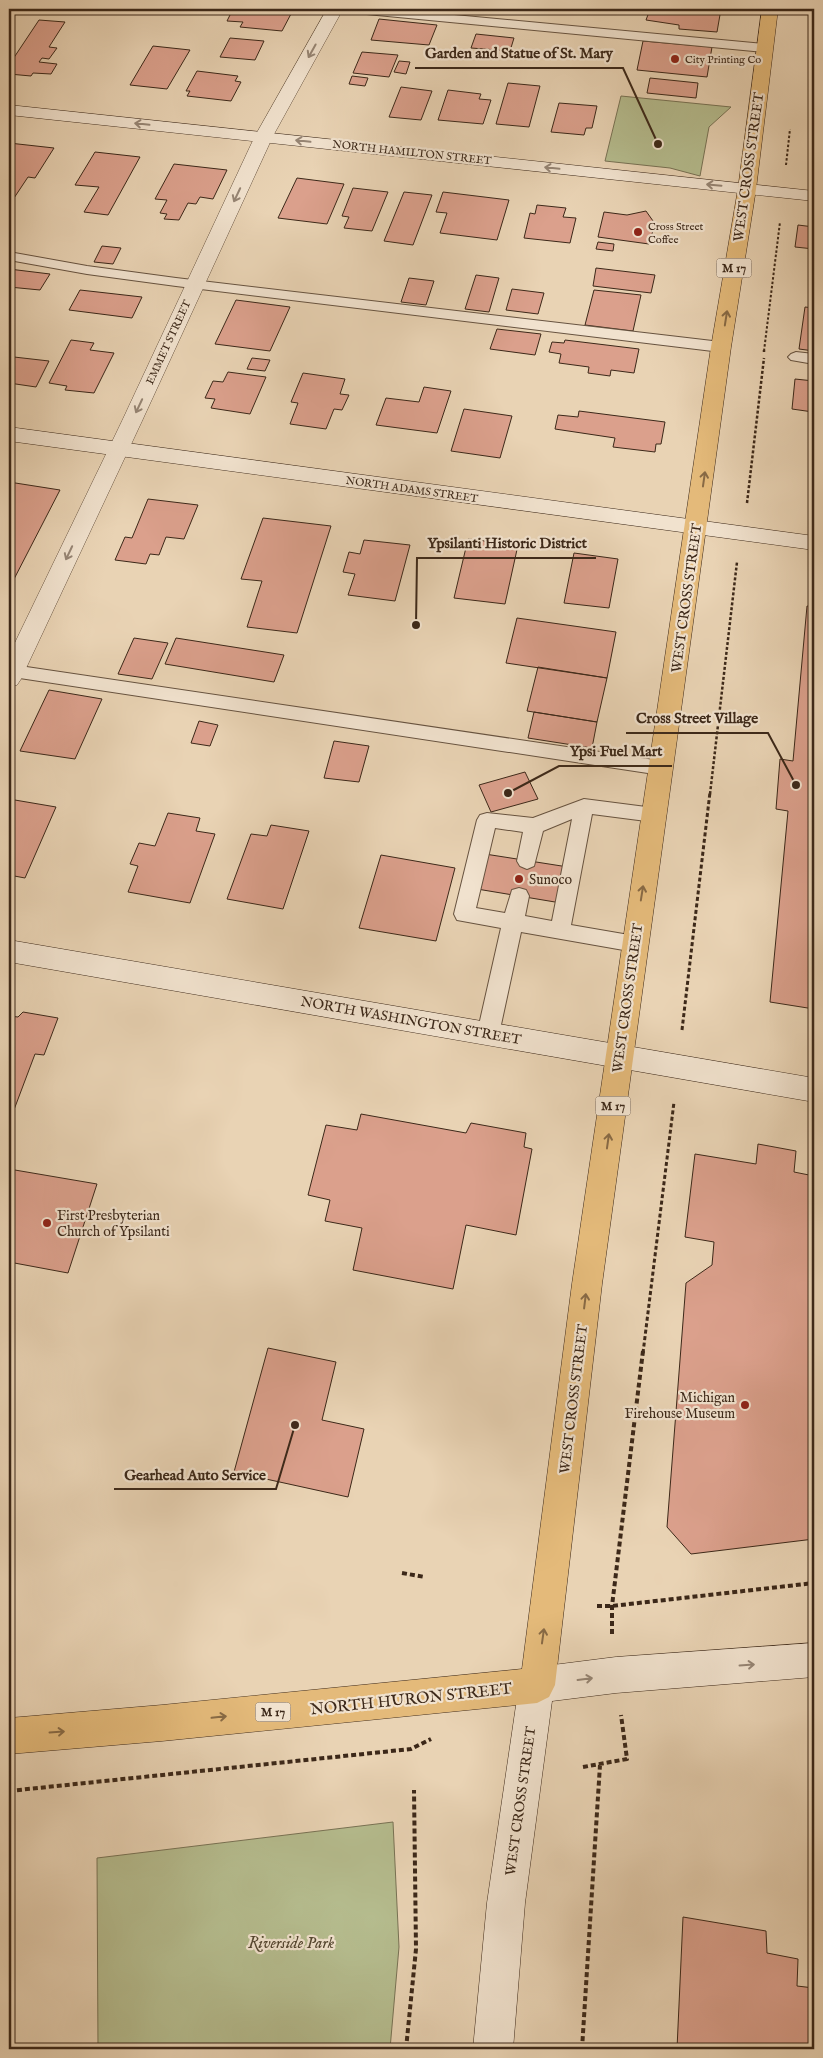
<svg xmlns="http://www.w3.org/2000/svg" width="823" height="2058" font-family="'IM FELL English',serif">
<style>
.green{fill:#b5bc8e;stroke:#787254}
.building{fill:#dba08c;stroke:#3c2819}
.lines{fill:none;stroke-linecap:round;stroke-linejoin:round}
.lane-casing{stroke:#675340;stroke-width:2}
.street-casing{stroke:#675340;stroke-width:1}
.secondary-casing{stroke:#3c2819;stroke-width:1}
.primary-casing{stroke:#3c2819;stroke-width:1}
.path-far3{stroke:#3c2819;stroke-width:2;stroke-dasharray:2.5 2;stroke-linecap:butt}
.path-far2{stroke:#3c2819;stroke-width:2.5;stroke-dasharray:3 2;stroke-linecap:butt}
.path-far1{stroke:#3c2819;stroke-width:3;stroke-dasharray:4 2.5;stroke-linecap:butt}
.path{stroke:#3c2819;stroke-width:4;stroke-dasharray:5 3;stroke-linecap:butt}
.lane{fill:#f1e2ce;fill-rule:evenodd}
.street{fill:#f1e2ce;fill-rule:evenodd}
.secondary{fill:#f1e2ce;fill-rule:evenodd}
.primary{fill:#e4ba7a;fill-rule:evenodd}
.oneway{stroke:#968574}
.oneway2{stroke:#886a45}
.poi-dot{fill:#8f2418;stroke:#f1e2ce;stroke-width:2}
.labels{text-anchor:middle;stroke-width:4.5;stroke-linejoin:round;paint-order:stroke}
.far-poi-label{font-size:11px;fill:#3c2819;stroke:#f1e2ce;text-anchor:start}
.far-street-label{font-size:11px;fill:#3c2819;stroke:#f1e2ce}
.shield{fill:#f1e2ce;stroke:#72604f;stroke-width:1}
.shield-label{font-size:12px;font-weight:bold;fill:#3c2819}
.street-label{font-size:14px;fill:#3c2819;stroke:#f1e2ce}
.poi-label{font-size:14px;fill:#3c2819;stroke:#f1e2ce;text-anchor:start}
.near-street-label{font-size:16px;fill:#3c2819;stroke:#f1e2ce}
.near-park-label{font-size:16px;font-style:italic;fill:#544630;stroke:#f1e2ce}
.leader{fill:none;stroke:#3c2819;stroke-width:2}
.callout-dot{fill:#3c2819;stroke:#f1e2ce;stroke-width:2}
.callout-label{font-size:15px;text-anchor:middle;font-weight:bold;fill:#3c2819;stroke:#f1e2ce;stroke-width:4.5;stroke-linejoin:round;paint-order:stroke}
</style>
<rect width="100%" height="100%" fill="#e9d3b4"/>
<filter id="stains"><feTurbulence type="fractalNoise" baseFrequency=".004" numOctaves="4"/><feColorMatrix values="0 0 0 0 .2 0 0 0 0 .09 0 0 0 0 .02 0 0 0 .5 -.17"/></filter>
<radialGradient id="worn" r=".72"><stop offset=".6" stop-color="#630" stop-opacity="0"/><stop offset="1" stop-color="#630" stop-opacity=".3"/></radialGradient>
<path class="green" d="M621,96L731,107L709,127L700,176L670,168L605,161Z
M393,1822L399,1947L390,2049H98L97,1858Z"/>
<path class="building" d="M233,9L269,10L292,12L282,31L240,27L243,22L227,21Z
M684,9H721L717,32L679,29V25L646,20L649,12L667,13L668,10L683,11Z
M379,19L437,25L429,45L371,40Z
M39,20L65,22L49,47L57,48L49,59L42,58L39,62L57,64L51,74L33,73L31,76L9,74V65Z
M476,34L514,38L510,51L471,48Z
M230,38L264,41L255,60L220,57Z
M643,41L712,47L707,77L637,70Z
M153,46L190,50L167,89L130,85Z
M362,52L398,55L389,77L353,73Z
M399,61L410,62L406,74L394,72Z
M197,71L238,76L235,81L241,82L231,101L187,96L190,91H186Z
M352,76L368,78L365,86L349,84Z
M650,78L698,83L696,98L647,93Z
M508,83L540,86L529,127L496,124Z
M401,87L432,91L421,120L389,117Z
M448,90L481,94L479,99L491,100L483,124L438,120Z
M559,103L597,106L592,128H586L584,135L551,132Z
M9,143L54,148L35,178L28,177L14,198H9Z
M95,152L140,157L108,215L84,212L99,187L75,185Z
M174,164L227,170L213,199L200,197L196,204L188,203L179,220L164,219L167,214L160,213L167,200L155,199Z
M297,178L344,184L327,224L278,218Z
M353,188L388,192L372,231L344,228L349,217L342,216Z
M404,192L432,195L413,245L384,241Z
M443,192L509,200L497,240L440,233L447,213L436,212Z
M537,205L566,208L563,217L576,218L570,243L524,238L530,213L535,214Z
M646,211L658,228L654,227L649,244L598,237L604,212L627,215Z
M798,225L814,227V249L795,247Z
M598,242L614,244L613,251L596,249Z
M102,246L121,248L113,264L94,262Z
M596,268L655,275L651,293L593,286Z
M9,269L50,274L40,290L9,287Z
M476,275L499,278L489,312L465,309Z
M409,278L434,281L426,305L401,302Z
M512,289L544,293L538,314L506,310Z
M80,290L142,297L132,318L69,310Z
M594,290L641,295L633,331L585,325Z
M236,300L290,307L270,351L215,344Z
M805,307L814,308V351L799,349Z
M497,329L541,334L535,355L490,349Z
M71,340L94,343L90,350L114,353L94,393L65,390L67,386L49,383Z
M565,340L639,349L634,373L611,370L610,376L588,373L589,367L559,363L561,354L549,352L552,342L564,343Z
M14,357L49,361L36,387L9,383V366Z
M252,358L270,360L265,371L247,369Z
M228,372L266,377L250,414L211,408L215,399L205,398L213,381L223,382Z
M303,373L345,379L340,394L349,395L342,410L334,409L326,429L290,424L298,403L291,402Z
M795,379L814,381V434L811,433L813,412L792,409Z
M424,387L451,391L437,433L376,425L386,398L419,402Z
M464,409L512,416L500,458L451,451Z
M579,411L665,422L661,444H656L655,452L613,447L615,438L555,429L558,415L578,417Z
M9,482L60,490L13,581H9Z
M148,499L198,505L184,539L166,537L159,555L150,554L146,564L115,560L125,537L132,538Z
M263,518L331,526L297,633L247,627L262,581L241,579Z
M468,539L518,545L505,604L454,598Z
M364,540L410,545L395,601L348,595L355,574L343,572L349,552L360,554Z
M574,553L618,559L609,608L564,603Z
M807,606L814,607V1009L770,1002L788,811L776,809L780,759L793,761Z
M517,618L616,632L607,678L506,663Z
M134,638L168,643L152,679L118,674Z
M176,638L284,655L274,682L165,664Z
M538,667L607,678L597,722L527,711Z
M49,690L102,699L75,759L20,751Z
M534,712L597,722L592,748L528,738Z
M199,721L218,725L210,746L191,743Z
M334,741L369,746L359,782L324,778Z
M525,772L538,799L491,812L479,785Z
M9,799L56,807L25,878L9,875Z
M168,813L200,818L196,831L215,834L190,903L128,892L138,866L130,864L139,843L155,846Z
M271,825L309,831L283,909L227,899L251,834L267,836Z
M485,854L568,867L561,903L477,889Z
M381,855L455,868L436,941L359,928Z
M23,1012L58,1018L44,1055L35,1054L9,1123V1016L18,1017Z
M361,1114L466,1133L471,1123L526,1133L524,1147L532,1149L516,1235L466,1225L453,1289L353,1270L362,1228L325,1221L330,1200L308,1195L326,1125L357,1130Z
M758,1144L796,1151L794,1172L814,1176V1539L691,1554L667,1527L686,1283L712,1265L714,1242L685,1237L695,1154L756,1164Z
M9,1169L97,1184L68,1273L9,1262Z
M268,1348L336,1362L322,1420L364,1429L348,1497L234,1472Z
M683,1917L766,1931L767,1953L798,1959L797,1986L814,1988V2049H677Z"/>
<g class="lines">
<defs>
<path id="lane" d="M350,9H391L764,44L770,48L764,52L356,13Z
M9,252L87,266L176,278L721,342L726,344L729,347L726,350L721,352L176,286L87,274L9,260Z
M796,352L814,354V364L791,360L788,357L791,354Z
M13,665L661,761L668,763L670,768L668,773L661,775L13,677L9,676V666Z
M584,799L654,808L661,810L664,815L661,820L654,822L592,814L571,925L635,936L642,938L645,944L642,950L635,952L521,932L499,1034L496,1040L488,1043L480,1040L477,1034L501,928L457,920L454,914L477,820L480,815L487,813L533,818ZM572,819L552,921L525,916L529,896L526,890L519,888L512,890L505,913L476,908L495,828L523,832L517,861L520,866L527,869L534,866L543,831Z"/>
<path id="street" d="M327,9H343L273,136L142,421L21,679L17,685L9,687V655L122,421L255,136Z"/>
<path id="secondary" d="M9,105L814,191V201L9,115Z
M9,427L814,536V550L9,441Z
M9,940L814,1078V1102L9,962Z
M814,1643V1677L616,1693L552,1701L525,1903L513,2049H473L487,1903L519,1685L525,1673L537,1667L616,1657Z"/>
<path id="primary" d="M762,9H778L756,189L731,347L602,1284L555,1685L549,1697L537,1703L162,1741L9,1754V1718L162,1705L522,1669L572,1284L711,347L738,189Z"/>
</defs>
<use href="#lane" class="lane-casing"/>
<use href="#street" class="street-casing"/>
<use href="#secondary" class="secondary-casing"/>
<use href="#primary" class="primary-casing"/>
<path class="path-far3" d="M786,165L790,129
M764,351L780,222"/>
<path class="path-far2" d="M764,352V350
M747,503L764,358
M710,794L737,562"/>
<path class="path-far1" d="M682,1030L710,792
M643,1353L674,1102"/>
<path class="path" d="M402,1573L425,1577
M597,1606H612L814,1583
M612,1634V1606L643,1351
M583,1767L627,1759L621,1715
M9,1791L411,1749L431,1739
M406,2049L416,1949L414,1790
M582,2049L600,1765"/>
<use href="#lane" class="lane"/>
<use href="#street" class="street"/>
<use href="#secondary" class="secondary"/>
<use href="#primary" class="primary"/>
</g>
<defs><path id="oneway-shaft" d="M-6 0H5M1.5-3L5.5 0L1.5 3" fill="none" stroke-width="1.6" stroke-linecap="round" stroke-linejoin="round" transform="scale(1.25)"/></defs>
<g class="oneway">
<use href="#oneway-shaft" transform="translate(312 51) rotate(119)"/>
<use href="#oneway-shaft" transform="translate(142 124) rotate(-174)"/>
<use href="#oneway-shaft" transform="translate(303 141) rotate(-174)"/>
<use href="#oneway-shaft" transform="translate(552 168) rotate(-174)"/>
<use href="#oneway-shaft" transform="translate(714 185) rotate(-175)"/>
<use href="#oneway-shaft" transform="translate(237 195) rotate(115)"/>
<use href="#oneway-shaft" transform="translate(139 406) rotate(115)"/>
<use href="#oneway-shaft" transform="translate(69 553) rotate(115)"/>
<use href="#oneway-shaft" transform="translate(747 1665) rotate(-4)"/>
<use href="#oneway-shaft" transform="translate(585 1679) rotate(-7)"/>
</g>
<g class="oneway2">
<use href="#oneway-shaft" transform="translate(726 318) rotate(-81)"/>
<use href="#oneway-shaft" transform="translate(704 479) rotate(-82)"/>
<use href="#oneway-shaft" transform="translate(642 893) rotate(-81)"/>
<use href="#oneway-shaft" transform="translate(608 1141) rotate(-82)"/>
<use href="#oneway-shaft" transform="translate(585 1301) rotate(-83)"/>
<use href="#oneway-shaft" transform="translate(543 1636) rotate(-82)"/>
<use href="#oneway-shaft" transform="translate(219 1717) rotate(-6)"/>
<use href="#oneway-shaft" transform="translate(57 1732) rotate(-4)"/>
</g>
<g class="poi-dot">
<circle cx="675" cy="59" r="5"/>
<circle cx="638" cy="232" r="5"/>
<circle cx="519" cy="879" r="5"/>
<circle cx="47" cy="1223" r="5"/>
<circle cx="745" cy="1405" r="5"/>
</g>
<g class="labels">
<g class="far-poi-label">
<text x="685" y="63">City Printing Co</text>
<text x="648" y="230">Cross Street<tspan x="648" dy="13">Coffee</tspan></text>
</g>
<g class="far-street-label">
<text transform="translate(412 152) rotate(6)" y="4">NORTH HAMILTON STREET</text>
<text transform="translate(168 342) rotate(-65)" y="4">EMMET STREET</text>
<text transform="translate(412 489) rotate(8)" y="4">NORTH ADAMS STREET</text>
</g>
<g class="shield">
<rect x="716.5" y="258.5" width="35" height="19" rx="4"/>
<rect x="595.5" y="1096.5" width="35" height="19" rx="4"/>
<rect x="255.5" y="1702.5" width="35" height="19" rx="4"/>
</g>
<g class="shield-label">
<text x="734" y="272">M 17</text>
<text x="613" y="1110">M 17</text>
<text x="273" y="1716">M 17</text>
</g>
<g class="street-label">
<text transform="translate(748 167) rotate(-82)" y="5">WEST CROSS STREET</text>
<text transform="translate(686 598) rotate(-82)" y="5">WEST CROSS STREET</text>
<text transform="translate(627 998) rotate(-82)" y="5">WEST CROSS STREET</text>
<text transform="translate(411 1020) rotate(10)" y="5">NORTH WASHINGTON STREET</text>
<text transform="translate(573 1399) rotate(-83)" y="5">WEST CROSS STREET</text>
<text transform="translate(520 1801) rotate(-82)" y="5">WEST CROSS STREET</text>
</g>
<g class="poi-label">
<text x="529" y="884">Sunoco</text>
<text x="57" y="1220">First Presbyterian<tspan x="57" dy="16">Church of Ypsilanti</tspan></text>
<text x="735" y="1402" text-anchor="end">Michigan<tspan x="735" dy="16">Firehouse Museum</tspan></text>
</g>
<g class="near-street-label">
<text transform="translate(411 1698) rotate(-6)" y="6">NORTH HURON STREET</text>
</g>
<g class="near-park-label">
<text x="291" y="1948">Riverside Park</text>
</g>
</g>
<path class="leader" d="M658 144L623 68H415M416 625L417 558H596M796 785L768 733H626M508 793L559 766H672M295 1425L276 1489H114"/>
<g class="callout-dot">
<circle cx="658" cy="144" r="5"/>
<circle cx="416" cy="625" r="5"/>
<circle cx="796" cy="785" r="5"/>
<circle cx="508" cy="793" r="5"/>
<circle cx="295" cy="1425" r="5"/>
</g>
<g class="callout-label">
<text x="519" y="58">Garden and Statue of St. Mary</text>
<text x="507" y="548">Ypsilanti Historic District</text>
<text x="697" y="723">Cross Street Village</text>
<text x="616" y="756">Ypsi Fuel Mart</text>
<text x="195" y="1480">Gearhead Auto Service</text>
</g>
<rect width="823" height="2058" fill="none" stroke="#e9d3b4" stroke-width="30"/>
<rect x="10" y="10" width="803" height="2038" fill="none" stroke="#3c2819" stroke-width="2.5"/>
<rect x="15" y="15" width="793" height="2028" fill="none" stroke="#3c2819"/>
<rect width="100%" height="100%" filter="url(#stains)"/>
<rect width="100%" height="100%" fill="url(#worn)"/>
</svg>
